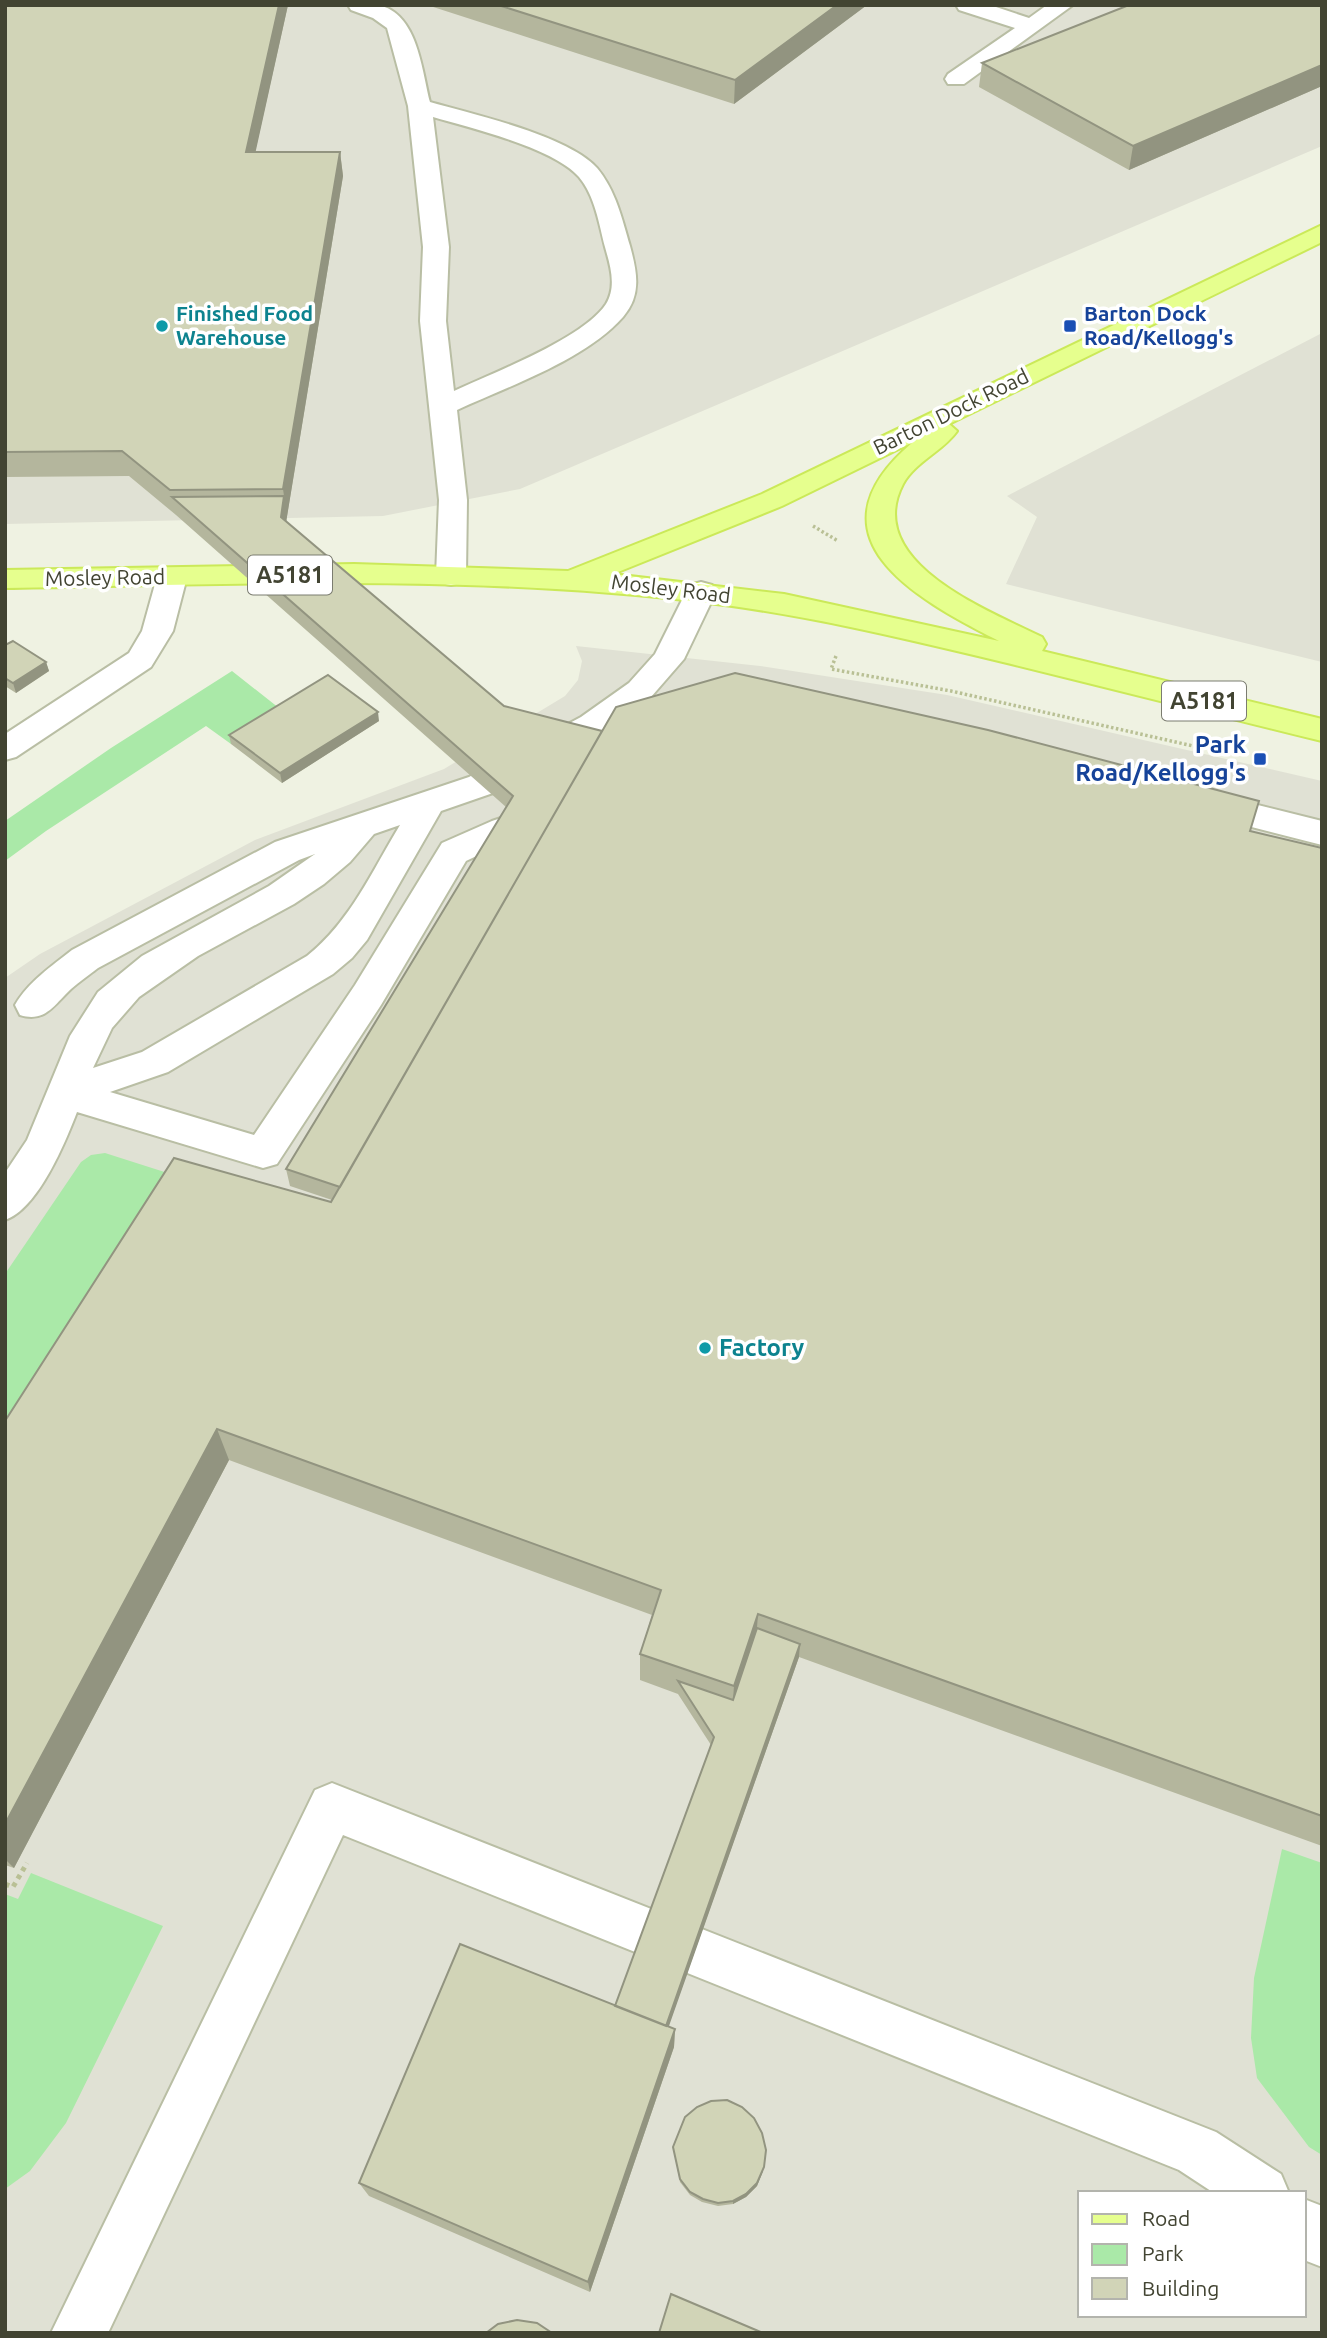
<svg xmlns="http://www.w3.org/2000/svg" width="1327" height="2338" font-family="Ubuntu,sans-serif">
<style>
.industrial{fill:#e0e1d4;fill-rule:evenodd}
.green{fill:#aae9a8}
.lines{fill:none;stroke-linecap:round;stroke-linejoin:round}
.minor-casing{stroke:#b9bea4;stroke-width:4}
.major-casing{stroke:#cbe959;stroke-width:4}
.path-far1{stroke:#b9c095;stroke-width:3.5;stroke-dasharray:2.5 2.5;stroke-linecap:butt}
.path{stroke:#b9c095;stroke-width:5;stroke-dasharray:4.5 4.5;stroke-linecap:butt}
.minor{fill:#fff;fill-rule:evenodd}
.major{fill:#e6ff8e;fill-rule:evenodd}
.wall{fill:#b4b69d}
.shaded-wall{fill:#929480}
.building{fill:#d1d4b7;stroke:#929480;stroke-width:2}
.culture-dot{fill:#0f9aa8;stroke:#fff;stroke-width:2.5}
.transit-dot{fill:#1a4fb4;stroke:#fff;stroke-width:2.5}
.labels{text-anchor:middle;stroke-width:7;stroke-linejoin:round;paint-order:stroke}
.far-culture-label{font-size:21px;font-weight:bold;fill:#0d838f;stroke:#fff;text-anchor:start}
.far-transit-label{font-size:21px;font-weight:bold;fill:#164399;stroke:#fff;text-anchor:start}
.far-street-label{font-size:21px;fill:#424432;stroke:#fff}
.shield{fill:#fff;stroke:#7b7c70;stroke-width:2}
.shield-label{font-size:23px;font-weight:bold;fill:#424432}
.transit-label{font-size:24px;font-weight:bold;fill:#164399;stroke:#fff;text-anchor:end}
.culture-label{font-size:24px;font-weight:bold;fill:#0d838f;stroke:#fff;text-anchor:start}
</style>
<rect width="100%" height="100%" fill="#eff2e2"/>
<path class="industrial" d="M5,5H1322V146L520,489L383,516L5,524Z
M1322,333V662L1006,584L1037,517L1007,496Z
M576,646L760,666L947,695L1322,781V2333H5V978L40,954L255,840L444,769L565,696L578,680L582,661ZM1080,2193H1304V2315H1080Z"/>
<path class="green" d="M232,671L284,712L231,744L206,726L46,831L5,861V821L111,748Z
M105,1153L177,1176L5,1432V1274L81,1162L91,1155Z
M1282,1849L1322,1863V2155L1309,2147L1257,2078L1251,2038L1254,1978Z
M31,1873L163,1926L66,2123L30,2171L5,2189V1894L18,1899Z"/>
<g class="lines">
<defs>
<path id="minor" d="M348,5C359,5 372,3 382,6C418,17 422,71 430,102C473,114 569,136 597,168C616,191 622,219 630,246C637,272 642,295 623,317C585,360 509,386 457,410L467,500L466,576L462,583L451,585L440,583L436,576L439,500L420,321L423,247L408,106L387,28L373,18L351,10ZM433,117C471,128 554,148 579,177C595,196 599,224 605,247C610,265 617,286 606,304C584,338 493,373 454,391L446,321L449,247Z
M956,5H990L1029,18L1047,5H1073L964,84H948L945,79L948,74L1015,28L959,10Z
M172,568L183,570L187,577L173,631L151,667L16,757L5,760V734L129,653L142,631L157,577L161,570Z
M701,582L712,585L716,592L684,659L651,697L603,733L493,793L441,811L367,940L352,958L333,974L168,1072L110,1092L254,1135L355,985L442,843L492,821L504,817L516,821L521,829L516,837L466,861L381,1005L277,1164L263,1168L77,1112C65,1143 38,1209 5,1220V1173L27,1140L70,1036L98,992L142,956L269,886L315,854L299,860L98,968C89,975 79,982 71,989C54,1005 45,1023 20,1015L15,1005C28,982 52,966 72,950L275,842L469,777L581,717L629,683L655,654L686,592L690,585ZM400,825C372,871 350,922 307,956L142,1052L93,1068L112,1028L139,997L198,956L294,904L324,884L350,862L374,834Z
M1205,792L1322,821V845L1193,812L1188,804L1193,796Z
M332,1783L1216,2132L1281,2174L1289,2193H1214L1179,2170L343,1835L108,2333H51L315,1790Z
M1304,2199L1322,2206V2267L1304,2260Z"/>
<path id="major" d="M1322,225V242L949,424L957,431C943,451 915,462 903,484C862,562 989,611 1042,637L1046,644L1042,651L1322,719V741C1216,715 1109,688 1003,662C903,638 803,614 701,602C470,574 237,584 5,588V570L354,564L568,571L762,494ZM913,442C802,536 914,598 999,641L784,594L613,574L782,506Z"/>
</defs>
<use href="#minor" class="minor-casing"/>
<use href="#major" class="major-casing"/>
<path class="path-far1" d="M813,526L838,541
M836,656L831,669L951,691L1202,748"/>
<path class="path" d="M5,1884L13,1887L27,1863"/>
<use href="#minor" class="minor"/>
<use href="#major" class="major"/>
</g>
<path class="wall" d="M5,5H288L255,152H340L343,176L286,522L504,706L602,731L1250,831L1322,848V1846L799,1657L668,2027L675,2029L674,2047L590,2292L369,2196L359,2183L615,2006L711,1745L678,1694L640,1680V1654L652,1615L229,1460L14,1868L5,1865V1421L331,1202L332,1200L290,1186L286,1169L506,807L176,515L129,476L5,477Z
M427,5H867L734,104Z
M1322,5V86L1129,170L979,87L982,63Z
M5,645L46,662L49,671L16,693L5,686Z
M379,721L282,783L231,744L229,735Z
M673,2147L763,2171L757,2186L746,2197L733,2204L718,2206L702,2202L690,2195L680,2182Z"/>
<path class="shaded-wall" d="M279,5H288L250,177L246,152Z
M837,5H867L734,104L735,80Z
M1322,65V86L1129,170L1133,146Z
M340,152L343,176L284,535L281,517L284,496L283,489Z
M46,662L49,671L16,693L13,683Z
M378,712L379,721L282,783L280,773Z
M217,1429L229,1460L14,1868L5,1859V1824Z
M758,1614L756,1641L732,1712L734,1686Z
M800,1644L799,1657L663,2043V2034Z
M675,2029L674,2047L590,2292L588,2282Z
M763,2171L757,2186L746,2197L733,2204V2201Z"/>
<path class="building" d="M5,5H279L246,152H340L283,489L170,490L122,451L5,452Z
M498,5H837L735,80Z
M1129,5H1322V65L1133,146L982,63Z
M284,496L281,517L504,706L602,731L340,1187L286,1169L513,796L172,497Z
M13,641L46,662L13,683L5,678V645Z
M735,673L988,730L1259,801L1250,831L1322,848V1816L758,1614L734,1686L640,1654L661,1590L217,1429L5,1824V1421L174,1158L331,1202L616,707Z
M328,675L378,712L280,773L229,735Z
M757,1628L800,1644L666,2026L615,2006L714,1737L678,1681L733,1700Z
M460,1944L675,2029L588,2282L359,2183Z
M727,2100L742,2107L754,2118L762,2133L766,2150L764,2167L757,2183L746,2194L733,2201L718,2203L703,2199L690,2192L680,2179L673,2147L685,2117L697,2107L711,2101Z
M671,2294L763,2333H659Z
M517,2320L537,2323L552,2333H486L498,2324Z"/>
<g class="culture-dot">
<circle cx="162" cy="326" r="7"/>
<circle cx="705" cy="1348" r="7"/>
</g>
<g class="transit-dot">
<rect x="1063" y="319" width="14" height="14" rx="3.5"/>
<rect x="1253" y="752" width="14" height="14" rx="3.5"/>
</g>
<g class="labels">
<g class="far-culture-label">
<text x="176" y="321">Finished Food<tspan x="176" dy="24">Warehouse</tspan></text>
</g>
<g class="far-transit-label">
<text x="1084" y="321">Barton Dock<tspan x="1084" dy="24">Road/Kellogg's</tspan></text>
</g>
<g class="far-street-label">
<text transform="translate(951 412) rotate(-26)" y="7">Barton Dock Road</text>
<text transform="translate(105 578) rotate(-1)" y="7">Mosley Road</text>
<text transform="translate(671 589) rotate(7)" y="7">Mosley Road</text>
</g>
<g class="shield">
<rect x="248" y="555.5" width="84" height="39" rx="5"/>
<rect x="1162" y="681.5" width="84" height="39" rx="5"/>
</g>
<g class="shield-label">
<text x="290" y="583">A5181</text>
<text x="1204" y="709">A5181</text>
</g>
<g class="transit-label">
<text x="1246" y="753">Park<tspan x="1246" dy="28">Road/Kellogg's</tspan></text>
</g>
<g class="culture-label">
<text x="719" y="1356">Factory</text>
</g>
</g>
<rect width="1327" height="2338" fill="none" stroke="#424432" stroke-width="14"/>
<rect x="1078" y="2191" width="228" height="126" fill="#ffffff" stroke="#b3b4ad" stroke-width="2"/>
<rect x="1092" y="2214" width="35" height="10" fill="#e6ff8e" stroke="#b3b4ad" stroke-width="2"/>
<text x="1142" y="2226" font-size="21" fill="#424432">Road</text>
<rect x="1092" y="2244" width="35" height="21" fill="#aae9a8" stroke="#b3b4ad" stroke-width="2"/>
<text x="1142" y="2261" font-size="21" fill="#424432">Park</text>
<rect x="1092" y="2278" width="35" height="21" fill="#d1d4b7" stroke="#b3b4ad" stroke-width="2"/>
<text x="1142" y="2296" font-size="21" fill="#424432">Building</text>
</svg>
